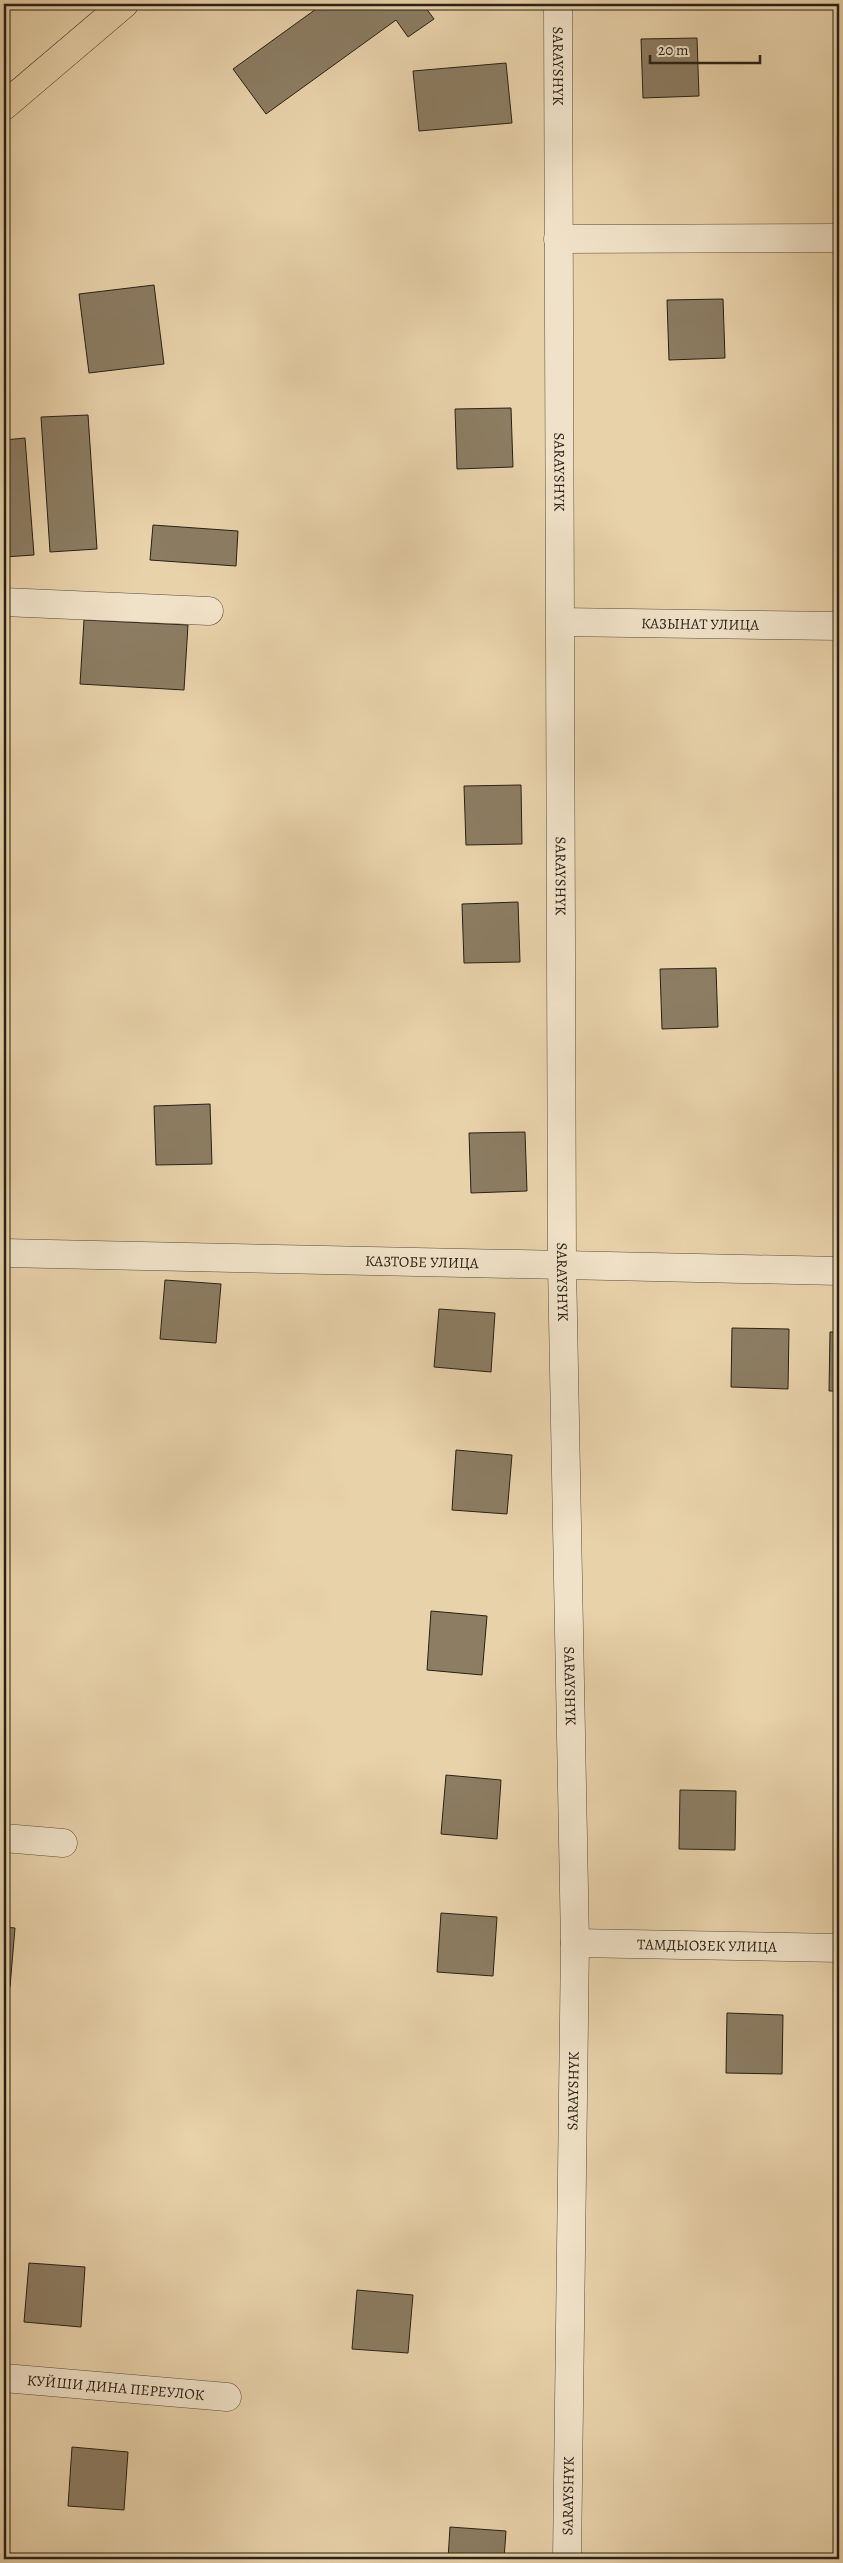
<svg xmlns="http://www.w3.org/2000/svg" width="843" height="2563" font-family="Alegreya,serif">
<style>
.building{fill:#8c7d63;stroke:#282117}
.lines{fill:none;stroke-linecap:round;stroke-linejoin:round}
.minor-casing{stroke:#584d3c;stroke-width:29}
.major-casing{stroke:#282117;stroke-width:29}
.minor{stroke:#f0e2c8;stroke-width:28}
.major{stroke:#e8d2aa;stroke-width:28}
.labels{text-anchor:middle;stroke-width:5;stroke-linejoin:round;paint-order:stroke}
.street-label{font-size:15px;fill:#282117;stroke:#f0e2c8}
</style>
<rect width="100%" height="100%" fill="#e8d2aa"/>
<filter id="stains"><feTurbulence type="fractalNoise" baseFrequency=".004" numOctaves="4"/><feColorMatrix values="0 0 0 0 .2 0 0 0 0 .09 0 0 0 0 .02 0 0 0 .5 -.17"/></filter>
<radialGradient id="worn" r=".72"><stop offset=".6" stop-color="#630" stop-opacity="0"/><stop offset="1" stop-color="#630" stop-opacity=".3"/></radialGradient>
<path class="building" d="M323,4H423L434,19L408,37L396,20L266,114L233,69Z
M697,38L699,96L643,98L641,39Z
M506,63L512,123L419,131L413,71Z
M154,285L164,364L89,373L79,294Z
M723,299L725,358L669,360L667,300Z
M511,408L513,467L457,469L455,409Z
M88,415L97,549L50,552L41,417Z
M25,438L34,555L4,557V440Z
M153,525L238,531L236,566L150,560Z
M84,620L188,625L184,690L80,684Z
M521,785L522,844L466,845L464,786Z
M518,902L520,962L464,963L462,904Z
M716,968L718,1027L662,1029L660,969Z
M210,1104L212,1164L156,1165L154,1106Z
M525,1132L527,1191L471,1193L469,1133Z
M165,1280L221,1284L216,1343L160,1339Z
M439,1309L495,1313L491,1372L434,1367Z
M732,1328L789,1329L788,1389L731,1387Z
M830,1332H839V1391H829Z
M456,1450L512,1455L507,1514L452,1510Z
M431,1611L487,1616L482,1675L427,1670Z
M446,1775L501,1780L497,1839L441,1834Z
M680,1790L736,1791L735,1850L679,1849Z
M441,1913L497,1917L493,1976L437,1972Z
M4,1927L15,1928L10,1987L4,1986Z
M727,2013L783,2015L782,2074L726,2073Z
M29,2263L85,2267L81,2327L24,2322Z
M357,2290L413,2295L408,2353L352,2349Z
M72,2447L128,2452L124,2510L68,2506Z
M450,2527L506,2531L504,2559H448Z"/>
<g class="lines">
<defs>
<g id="minor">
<path id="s1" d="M558,4L562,1265L575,1943L567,2559"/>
<path d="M558,239L839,238"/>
<path d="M4,602L209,611"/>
<path id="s2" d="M561,622L839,626"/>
<path id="s3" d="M4,1253L839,1271"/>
<path d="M4,1838L63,1843"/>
<path id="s4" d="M575,1943L839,1948"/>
<path id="s5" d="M4,2378L227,2397"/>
</g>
<path id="major" d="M4,106L124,4"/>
</defs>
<use href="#minor" class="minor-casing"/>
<use href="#major" class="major-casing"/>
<use href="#minor" class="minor"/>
<use href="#major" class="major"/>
</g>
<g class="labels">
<g class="street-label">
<text dy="5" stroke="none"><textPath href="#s1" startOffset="62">SARAYSHYK</textPath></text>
<text dy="5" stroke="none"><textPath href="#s1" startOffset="468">SARAYSHYK</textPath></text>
<text dy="5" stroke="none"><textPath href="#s2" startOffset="139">КАЗЫНАТ УЛИЦА</textPath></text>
<text dy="5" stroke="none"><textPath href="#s1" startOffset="872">SARAYSHYK</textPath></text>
<text dy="5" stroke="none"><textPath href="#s3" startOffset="418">КАЗТОБЕ УЛИЦА</textPath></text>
<text dy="5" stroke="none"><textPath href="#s1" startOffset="1278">SARAYSHYK</textPath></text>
<text dy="5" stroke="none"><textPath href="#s1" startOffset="1682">SARAYSHYK</textPath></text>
<text dy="5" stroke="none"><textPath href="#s4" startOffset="132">ТАМДЫОЗЕК УЛИЦА</textPath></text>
<text transform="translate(573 2091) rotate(-89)" y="5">SARAYSHYK</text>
<text dy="5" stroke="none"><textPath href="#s5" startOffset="112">КУЙШИ ДИНА ПЕРЕУЛОК</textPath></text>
<text transform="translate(568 2496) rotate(-89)" y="5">SARAYSHYK</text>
</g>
</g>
<rect width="843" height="2563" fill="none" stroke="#e8d2aa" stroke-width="20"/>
<rect x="5" y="5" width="833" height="2553" fill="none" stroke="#282117" stroke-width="2.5"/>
<rect x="10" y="10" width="823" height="2543" fill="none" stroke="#282117"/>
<path d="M650 55v8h110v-8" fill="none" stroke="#282117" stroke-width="2.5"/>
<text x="658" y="55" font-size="15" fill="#282117" stroke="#f0e2c8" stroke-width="4" paint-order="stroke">20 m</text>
<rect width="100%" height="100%" filter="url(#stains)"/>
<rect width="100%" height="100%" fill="url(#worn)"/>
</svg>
